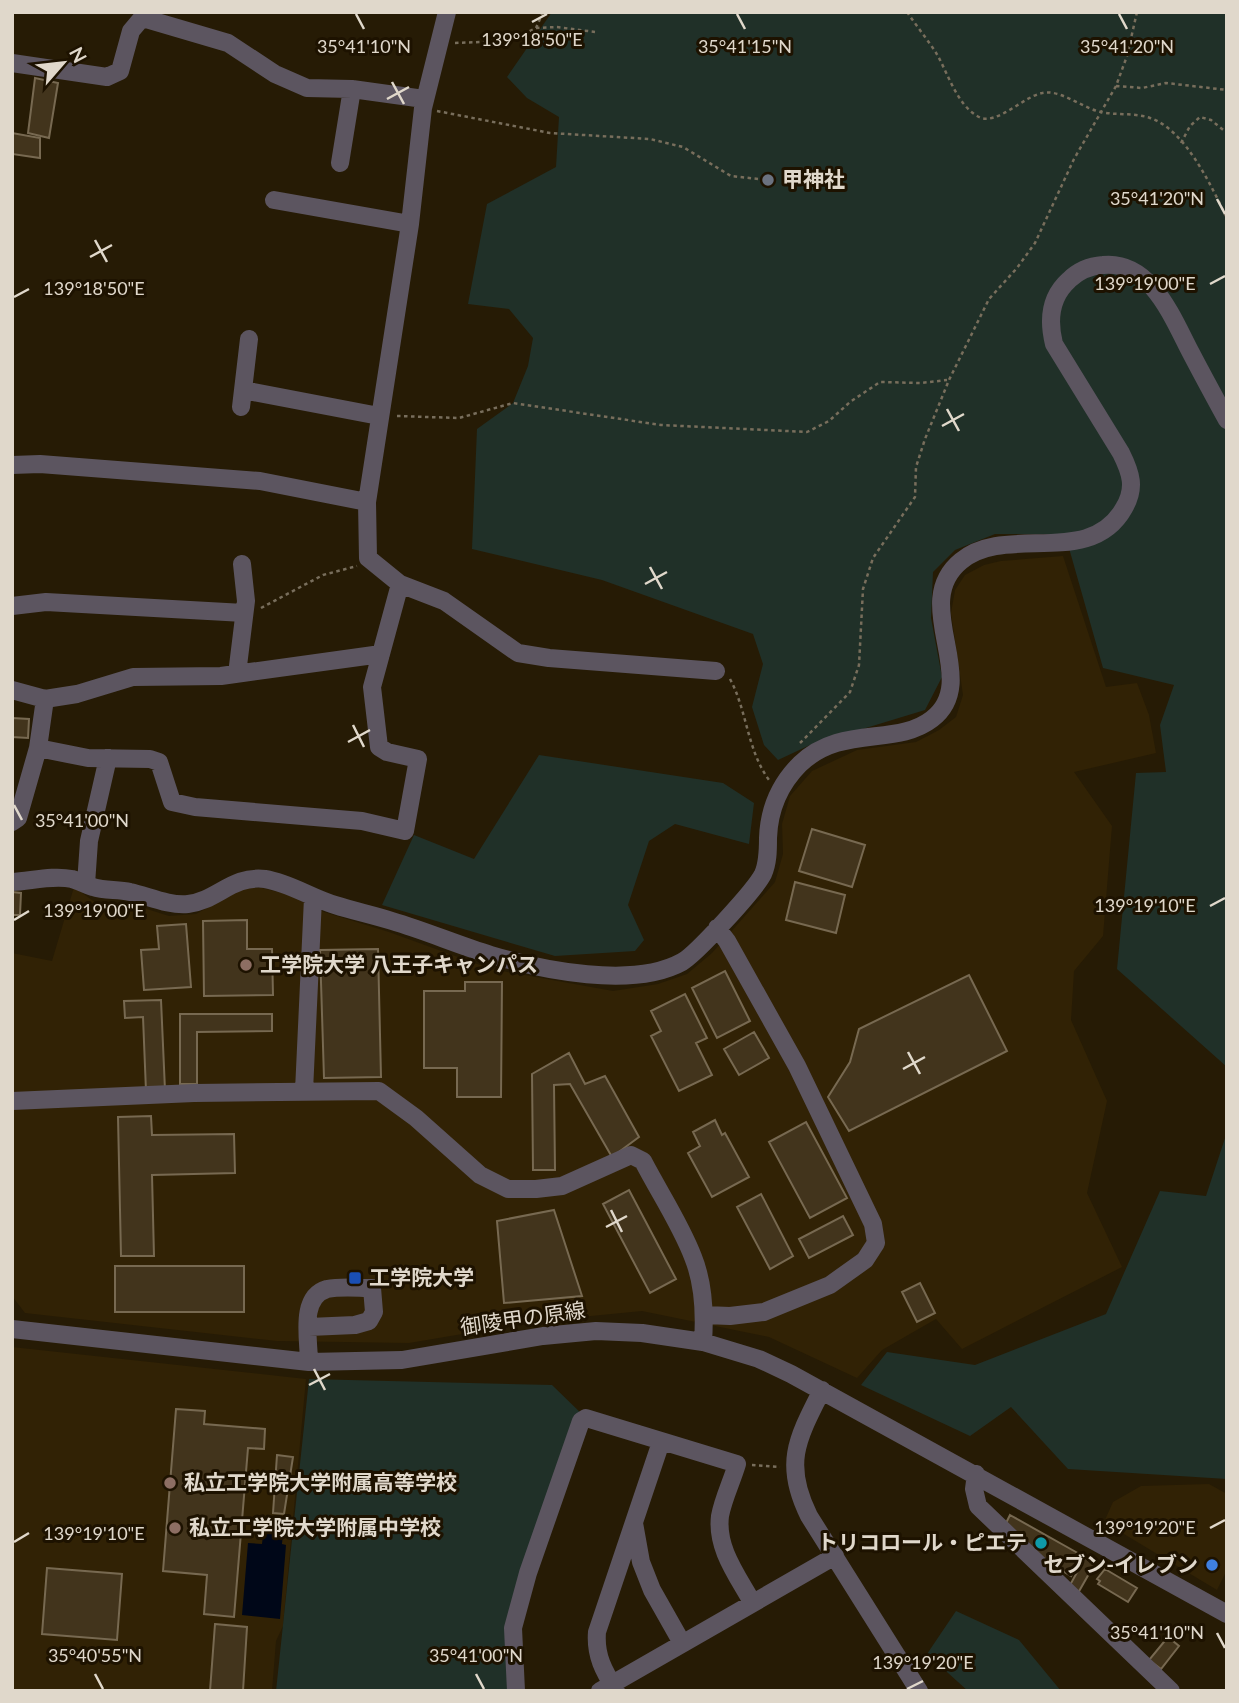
<svg xmlns="http://www.w3.org/2000/svg" width="1239" height="1703" font-family="Lato,'Noto Sans JP',sans-serif">
<style>
.built{fill:#312205}
.green{fill:#203028}
.water{fill:#000718}
.building{fill:#42341c;stroke:#776951;stroke-width:2}
.lines{fill:none;stroke-linecap:round;stroke-linejoin:round}
.path{stroke:#786e5c;stroke-width:2.5;stroke-dasharray:3.5 3.5;stroke-linecap:butt}
.minor{stroke:#5c5560;stroke-width:18}
.ticks{fill:none;stroke:#e0d8cb;stroke-width:2.5}
.worship-dot{fill:#6b7280;stroke:#1d1200;stroke-width:2.5}
.education-dot{fill:#8d6e63;stroke:#1d1200;stroke-width:2.5}
.transit-dot{fill:#1a4fb4;stroke:#1d1200;stroke-width:2.5}
.culture-dot{fill:#0f9aa8;stroke:#1d1200;stroke-width:2.5}
.shop-dot{fill:#3f7fe0;stroke:#1d1200;stroke-width:2.5}
.labels{text-anchor:middle;stroke-width:6;stroke-linejoin:round;paint-order:stroke}
.poi-label{font-size:21px;font-weight:bold;fill:#e0d8cb;stroke:#1d1200;text-anchor:start}
.street-label{font-size:21px;fill:#e0d8cb;stroke:#1d1200}
.ticks-label{font-size:18px;text-anchor:middle;fill:#e0d8cb;stroke:#1d1200;stroke-width:6;stroke-linejoin:round;paint-order:stroke}
</style>
<rect width="100%" height="100%" fill="#261b05"/>
<path class="built" d="M1063,556L1106,687L1137,683L1149,715L1156,753L1074,772L1112,826L1103,936L1074,971L1071,1020L1107,1101L1087,1193L1122,1267L962,1349L936,1319L882,1350L857,1378L769,1337L642,1311L540,1321L409,1343L277,1341L25,1313L12,1296V953L52,961L74,887L96,903H128L169,916L196,914L244,888H262L286,894L324,912L389,932L491,969L613,991L658,984L687,974L712,953L775,882L783,854L782,824L790,796L812,771L857,750L916,742L939,730L956,717L963,695L951,613L955,590L965,575L984,565L1001,561Z
M12,1347L306,1379L283,1626L276,1641L272,1691H12Z
M1209,1484L1227,1494V1570L1217,1590L1104,1522L1113,1502L1141,1486Z"/>
<path class="green" d="M552,12H1227V1067L1117,969L1136,773L1166,772L1160,725L1174,685L1103,668L1065,534H995L955,550L933,572L931,618L942,677L925,710L810,745L778,760L764,745L752,707L763,664L753,634L602,580L472,549L477,429L513,403L528,366L533,338L509,309L468,304L487,204L556,167L559,117L527,98L507,77Z
M539,755L723,783L754,803L749,844L675,824L649,841L628,905L644,940L635,951L555,956L382,905L414,835L474,859Z
M1227,1132V1479L1068,1469L1011,1407L970,1436L861,1385L887,1352L975,1365L1106,1314L1160,1191L1206,1196Z
M309,1379L552,1385L586,1418L513,1628L516,1691H276Z
M956,1611L1019,1640L1061,1691H968L927,1654Z"/>
<path class="water" d="M265,1518L284,1521L282,1544L286,1545L280,1619L242,1615L248,1543L262,1544Z"/>
<path class="building" d="M35,78L58,83L49,138L28,133Z
M12,133L40,138V158L12,154Z
M12,718L29,719L28,738L12,737Z
M812,829L865,845L852,887L799,871Z
M795,882L845,895L836,933L786,920Z
M12,892L21,893L20,915H12Z
M247,920V949H272L273,995L204,996L203,921Z
M186,924L191,987L144,990L141,950L159,949L157,926Z
M378,949L381,1077L324,1078L320,950Z
M725,971L750,1021L717,1038L692,988Z
M969,975L1007,1051L849,1131L828,1097L850,1062L859,1029Z
M465,982H502L501,1097H457V1068H424V991H465Z
M685,994L707,1038L696,1043L712,1075L679,1091L651,1036L661,1031L651,1011Z
M161,1000L165,1090L146,1091L143,1017L125,1018L124,1001Z
M180,1014H272V1031L197,1032V1084H180Z
M754,1032L769,1058L739,1075L724,1049Z
M569,1053L585,1084L605,1076L639,1137L612,1157L570,1084L554,1085L555,1170H533L532,1074Z
M151,1116L152,1135L234,1134L235,1173L152,1175L154,1256H121L118,1117Z
M715,1120L722,1135L725,1133L749,1177L712,1197L688,1153L700,1146L693,1132Z
M806,1122L847,1198L810,1218L769,1142Z
M629,1190L676,1279L650,1293L603,1204Z
M761,1194L793,1256L770,1269L737,1207Z
M554,1210L582,1296L504,1303L497,1221Z
M843,1216L853,1235L809,1258L799,1239Z
M115,1266H244V1312H115Z
M920,1283L935,1313L917,1322L902,1292Z
M176,1409L205,1411L204,1424L265,1429L264,1449L248,1448L234,1617L204,1614L207,1575L163,1571Z
M277,1455L293,1457L284,1514L273,1513Z
M1010,1515L1083,1556L1071,1576L1042,1558L1006,1523Z
M1085,1558L1094,1565L1078,1593L1070,1585Z
M47,1568L122,1574L117,1640L42,1634Z
M1105,1569L1137,1588L1128,1602L1098,1584L1100,1581L1097,1579Z
M215,1624L247,1627L243,1691H210Z
M1168,1637L1179,1646L1161,1669L1149,1660Z"/>
<g class="lines">
<path class="path" d="M907,12C916,25 926,38 935,51C948,72 956,105 979,117C996,126 1023,97 1042,93C1059,89 1080,106 1097,111C1113,116 1133,112 1150,118C1186,130 1211,186 1227,218
M536,28L557,27L595,32
M455,43L510,41L536,28L543,12
M1116,86L1142,88L1166,83L1227,90
M437,111L550,133L650,139L683,147L731,176L759,179
M1181,143L1190,126L1200,117L1211,120L1227,133
M397,416L459,418L513,403L661,425L807,432L829,421L850,402L880,382L921,383L947,380
M261,608L323,575L357,566
M730,679C747,710 747,750 769,780
M800,743L850,692L859,665L863,589L873,558L915,497L916,467L925,439L949,380L989,299L1017,268L1035,243L1074,159L1116,86L1127,56L1137,12
M752,1465L780,1467"/>
<path class="minor" d="M143,18L228,43L275,74L307,88L352,89L424,99
M12,63L107,77L120,71L131,31L147,12
M340,163L352,89
M274,200L410,224
M243,390L379,416
M241,407L249,339
M12,465L40,464L260,481L367,502
M400,584L444,601L518,653L549,658L716,671
M12,606L46,602L244,613
M237,674L246,601L242,564
M12,690L45,699L38,748L18,818L12,822
M45,699L77,694L133,677L221,676L381,654
M38,748L88,758L150,759L159,762L172,802L195,807L362,821L405,831L418,759L387,752L379,747L372,687L400,584L368,558L367,502L410,224L423,108L447,12
M12,882C31,881 53,875 72,879C79,881 86,885 93,887C105,891 118,889 130,892C148,896 169,906 188,904C217,901 232,875 265,879C290,883 311,898 335,905C354,911 373,915 392,921C426,931 458,945 491,955C542,970 633,989 682,962C696,954 755,890 763,874C768,863 768,850 768,838C769,809 780,784 800,764C842,724 896,747 932,719C983,680 908,604 961,561C1006,523 1090,569 1124,508C1136,488 1131,473 1121,453L1054,344C1048,320 1050,297 1069,280C1078,271 1090,266 1103,265C1151,260 1173,319 1191,353C1203,376 1215,398 1227,420
M86,884L89,841L108,758
M304,1091L313,898
M12,1101L194,1093L379,1091L416,1118L480,1175L508,1189H536L562,1186L631,1155L643,1161C659,1192 681,1225 693,1257C704,1284 705,1313 703,1342
M705,1315L730,1316L764,1312L830,1285L865,1260L876,1243L873,1224L797,1066L727,941L717,928
M309,1327L355,1325L369,1321L374,1312L372,1288C358,1288 341,1286 327,1289C299,1297 309,1340 309,1362
M12,1329L309,1362L402,1360L543,1336L596,1331L642,1333L703,1342L759,1359L791,1374L1227,1614
M822,1390C797,1439 783,1464 809,1516L919,1691
M976,1474L974,1489L978,1506L1171,1691
M634,1523L641,1562L652,1590L682,1643
M516,1691L513,1628L528,1573L581,1421L586,1418L737,1464C732,1481 723,1499 720,1516C716,1548 737,1575 752,1602
M600,1691L835,1556
M616,1691C604,1671 595,1656 597,1632L661,1442"/>
</g>
<path class="ticks" d="M356,14L364,29M737,14L745,29M1119,14L1127,29M532,22L547,14M392,82L404,104M387,99L409,87M1217,199L1225,214M95,240L107,262M90,257L112,245M1210,284L1225,276M14,297L29,289M947,409L959,431M942,426L964,414M650,567L662,589M645,584L667,572M353,725L364,747M348,742L370,730M14,805L22,820M1210,906L1225,898M14,920L29,911M908,1052L920,1074M903,1069L925,1057M611,1210L622,1232M606,1227L627,1216M314,1369L325,1390M309,1385L330,1374M1210,1528L1225,1520M14,1542L29,1533M1217,1633L1225,1648M95,1674L103,1689M476,1674L484,1689M907,1689L923,1681"/>
<circle class="worship-dot" cx="768" cy="180" r="7"/>
<g class="education-dot">
<circle cx="246" cy="965" r="7"/>
<circle cx="170" cy="1483" r="7"/>
<circle cx="175" cy="1528" r="7"/>
</g>
<rect class="transit-dot" x="348" y="1271" width="14" height="14" rx="3.5"/>
<circle class="culture-dot" cx="1041" cy="1543" r="7"/>
<circle class="shop-dot" cx="1212" cy="1565" r="7"/>
<g class="labels">
<g class="poi-label">
<text x="782" y="187">甲神社</text>
<text x="260" y="972">工学院大学 八王子キャンパス</text>
<text x="369" y="1285">工学院大学</text>
<text x="184" y="1490">私立工学院大学附属高等学校</text>
<text x="189" y="1535">私立工学院大学附属中学校</text>
<text x="1027" y="1550" text-anchor="end">トリコロール・ピエテ</text>
<text x="1198" y="1572" text-anchor="end">セブン-イレブン</text>
</g>
<g class="street-label">
<text transform="translate(523 1319) rotate(-8)" y="7">御陵甲の原線</text>
</g>
</g>
<g class="ticks-label">
<text x="532" y="46">139°18'50"E</text>
<text x="364" y="53">35°41'10"N</text>
<text x="745" y="53">35°41'15"N</text>
<text x="1127" y="53">35°41'20"N</text>
<text x="1157" y="205">35°41'20"N</text>
<text x="1145" y="290">139°19'00"E</text>
<text x="94" y="295">139°18'50"E</text>
<text x="82" y="827">35°41'00"N</text>
<text x="1145" y="912">139°19'10"E</text>
<text x="94" y="917">139°19'00"E</text>
<text x="1145" y="1534">139°19'20"E</text>
<text x="94" y="1540">139°19'10"E</text>
<text x="1157" y="1639">35°41'10"N</text>
<text x="95" y="1662">35°40'55"N</text>
<text x="476" y="1662">35°41'00"N</text>
<text x="923" y="1669">139°19'20"E</text>
</g>
<rect width="1239" height="1703" fill="none" stroke="#e0d8cb" stroke-width="28"/>
<g transform="translate(63 63) rotate(62)" stroke="#1d1200" stroke-width="5" paint-order="stroke">
<path d="M0-5L12 26L0 18L-12 26Z" fill="#e0d8cb"/>
<text y="-10" font-size="19" font-weight="bold" text-anchor="middle" fill="#e0d8cb">N</text>
</g>
</svg>
